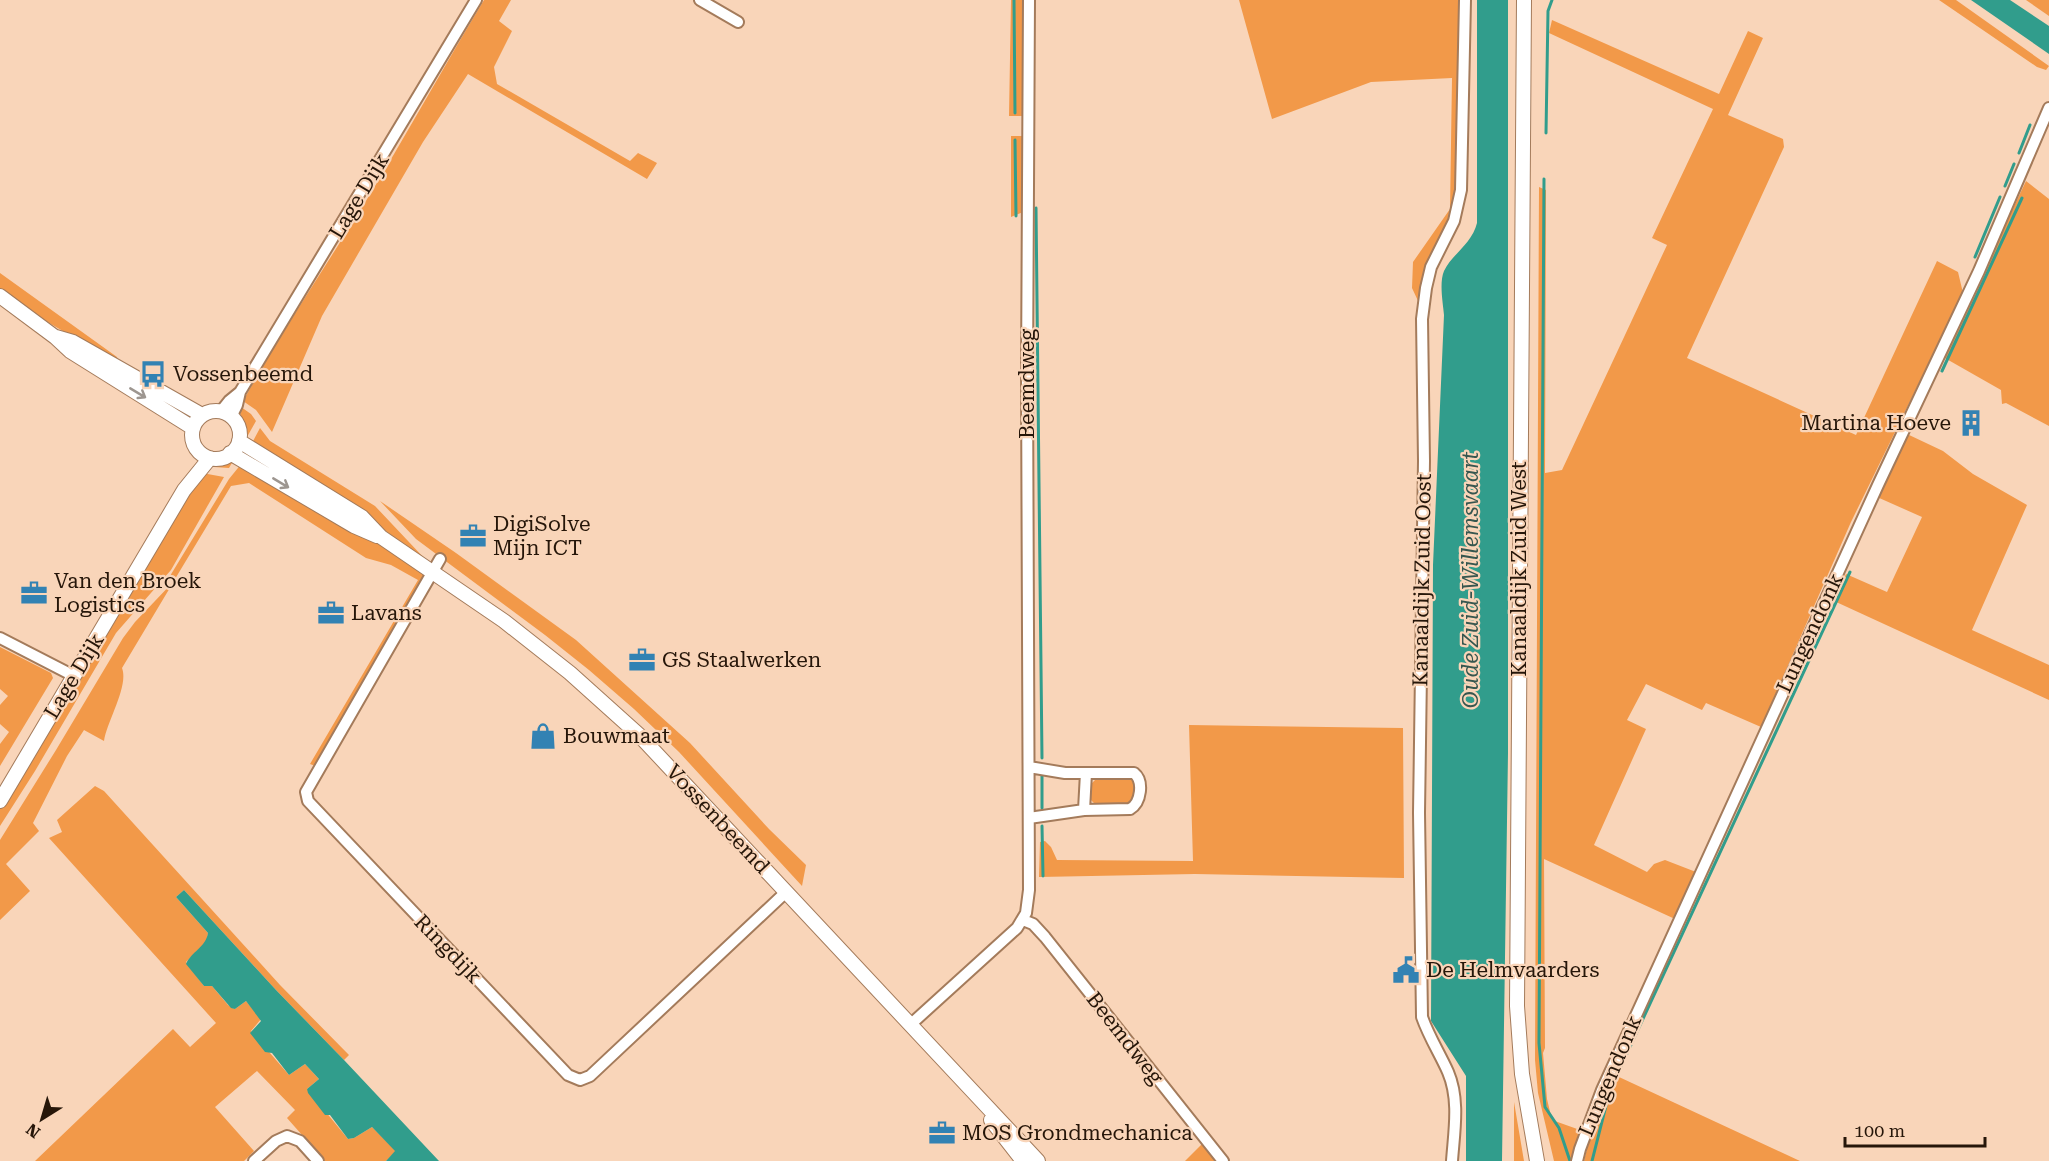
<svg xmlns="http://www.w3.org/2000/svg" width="2049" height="1161" font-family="'Roboto Serif',serif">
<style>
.green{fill:#f29949}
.water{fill:#319d8c}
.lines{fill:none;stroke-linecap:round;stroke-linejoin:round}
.stream{stroke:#319d8c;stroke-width:3}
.minor-casing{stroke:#a47b5b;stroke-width:14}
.secondary-casing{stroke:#a47b5b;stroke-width:16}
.minor{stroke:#fff;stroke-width:10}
.secondary{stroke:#fff;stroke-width:14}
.oneway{stroke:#9d9690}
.labels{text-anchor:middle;stroke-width:4.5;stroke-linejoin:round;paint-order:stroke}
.street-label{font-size:21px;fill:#261609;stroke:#f9d5b9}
.poi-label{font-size:21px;fill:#261609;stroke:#f9d5b9;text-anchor:start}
.water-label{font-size:22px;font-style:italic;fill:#36564f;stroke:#f9d5b9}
</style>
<rect width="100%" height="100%" fill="#f9d5b9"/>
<path class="green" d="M484,0H511L499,21L512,31L494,67L497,84L630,161L638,153L657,163L647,179L468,74L423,142L322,316L272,432L256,410L243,401C273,347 306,296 339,244C390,165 435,81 484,0Z
M1011,0H1022V116H1009Z
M1239,0H1460L1457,211L1426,267L1419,303L1412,288L1413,262L1450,209L1452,78L1371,82L1272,119Z
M1939,0H1956L2049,66L2046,70L2037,67Z
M2026,0H2049V16Z
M1552,20L1719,94L1748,31L1763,38L1728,115L1783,139L1784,147L1687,358L1856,435L1937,261L1958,272L1963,293L1851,522L1761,727L1706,703L1702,710L1646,684L1627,720L1646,729L1594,845L1647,872L1654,864L1665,860L1696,872L1675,919L1544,859L1545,1048L1543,1053L1547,1099L1552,1120L1580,1130L1570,1161H1554L1538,1093L1535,1060L1539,187L1546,190L1545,473L1562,470L1667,245L1652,238L1713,109L1549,33Z
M1011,136H1022L1023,212L1011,217Z
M2026,181L2049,199V426L2006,403L2002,404L2001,390L1943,357Z
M0,273L117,357L119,364L39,317L0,289Z
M241,407L251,414L256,421L247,437C241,428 239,419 241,407Z
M260,428L270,441L375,506L425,559L388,533L363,511L252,443Z
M1907,434L1943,451L1973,474L2027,505L1972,630L2049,665V700L1834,601L1846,574L1887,592L1922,517L1877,497Z
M230,459L233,461L229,468L214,467L207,465L210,462Z
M242,463L380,541L427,574L318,767L310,764L418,580L391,565L366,558L249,483L231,486L175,579L170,576L229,479Z
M202,473L224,477L171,570L116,633L35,771L0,826V809Z
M380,501L456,553L576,640L690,743L769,829L806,865L802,886L679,752L634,709L589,670L545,635L416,539Z
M174,581L122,668C129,686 107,721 104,741L84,730L67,756L33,823L39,831L6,864L30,891L0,920V840L56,750L123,638L135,622Z
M0,647L51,673L53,678L0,766V744L9,732L0,724V705L8,696L0,689Z
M1189,725L1403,728L1404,878L1195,874L1039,877L1040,842L1045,841L1051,847L1057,860L1193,861Z
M1097,778L1131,779L1137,785V799L1131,804H1095L1090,799V785Z
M95,786L104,791L280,985L349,1055L344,1060L276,990L184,890L176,897L208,933L207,941L186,962L204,986H212L228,1005L235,1009L246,1001L261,1019L251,1031L289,1075L305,1064L319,1079L307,1089L348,1139L354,1138L372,1127L396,1151L386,1161H325L287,1118L295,1110L257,1071L215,1107L254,1151L244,1161H35L173,1029L190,1047L216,1023L49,838L62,832L57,820Z
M1619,1077L1800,1161H1584L1590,1136L1604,1111Z
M1514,1102L1524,1161H1514Z
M1203,1143L1217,1161H1185Z"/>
<path class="water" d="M1477,0H1508V753L1502,1161H1466V1076L1431,1021L1433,565L1444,315C1443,303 1439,283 1444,271C1452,254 1472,244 1477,223Z
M1971,0H2010L2049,26V54Z
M184,890L276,990L344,1060L439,1161H386L395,1151L372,1127L354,1138L348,1139L330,1115H325L308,1093L307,1089L319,1079L305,1064L289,1075L272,1053L265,1052L250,1033L261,1021L246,1001L235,1009L231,1008L212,986H204L186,964C191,952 206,947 208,933L176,897Z"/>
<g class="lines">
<path class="stream" d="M1014,0L1015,113
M1546,133L1548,11L1552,0
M1015,140L1016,216
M2019,153L2030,125
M1544,179L1539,1043L1545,1107L1559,1128L1570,1161
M2005,186L2014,164
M1036,208L1042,758
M1975,257L2000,197
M1942,371L2022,198
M1042,775V808
M1042,826L1043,876
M1592,1161L1610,1090L1850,572"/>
<defs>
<path id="minor" d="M700,0L738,22
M221,411L229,401L240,392
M231,417L237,405L240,392L476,0
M440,559L306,792L308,801L568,1075L580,1080L590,1076L786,892
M0,638L74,676
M1084,810L1086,773
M1029,818L1084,810L1130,809C1141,803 1144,781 1134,773H1065L1029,767
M1023,920L1033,924L1045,937L1223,1161
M910,1025L1017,928L1026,913L1029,890L1027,373L1029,0
M254,1161L276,1141L287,1136L300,1141L318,1161
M1452,1161C1454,1132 1460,1100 1448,1072C1440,1054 1429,1037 1422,1017L1419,813L1424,461L1422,319L1426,288L1431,267L1454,221L1461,190L1465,0
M1577,1161L1580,1149L1602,1090L1878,485L1979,271L2049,108"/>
<path id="secondary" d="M1524,0L1517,1006L1522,1074L1537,1161
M0,296L55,337L70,351L193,428
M56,337L73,342L202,415
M192 435a24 24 0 1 1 48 0a24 24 0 1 1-48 0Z
M239,441L362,517L381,537L504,621L570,673L639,735L1038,1161
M230,453L354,526L377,536
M0,801L184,490L210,458
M991,1120L1023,1161"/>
</defs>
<use href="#minor" class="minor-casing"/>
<use href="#secondary" class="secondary-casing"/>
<use href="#minor" class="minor"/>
<use href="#secondary" class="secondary"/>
</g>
<defs><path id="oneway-shaft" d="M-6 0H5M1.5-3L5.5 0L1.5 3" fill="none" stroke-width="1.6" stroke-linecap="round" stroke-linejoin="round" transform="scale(1.5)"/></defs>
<g class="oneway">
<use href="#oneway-shaft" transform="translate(138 393) rotate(31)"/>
<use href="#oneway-shaft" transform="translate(281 483) rotate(31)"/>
</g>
<defs>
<symbol id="bus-bare" viewBox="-9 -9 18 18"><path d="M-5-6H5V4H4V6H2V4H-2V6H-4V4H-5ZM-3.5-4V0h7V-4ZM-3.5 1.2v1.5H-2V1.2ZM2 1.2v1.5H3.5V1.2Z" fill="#3282b3" stroke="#f9d5b9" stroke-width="2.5" paint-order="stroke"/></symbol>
<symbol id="building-bare" viewBox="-9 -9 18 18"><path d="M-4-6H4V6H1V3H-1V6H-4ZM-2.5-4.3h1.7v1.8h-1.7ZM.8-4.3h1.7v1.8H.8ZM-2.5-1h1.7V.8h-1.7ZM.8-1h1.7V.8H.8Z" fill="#3282b3" stroke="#f9d5b9" stroke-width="2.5" paint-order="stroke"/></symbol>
<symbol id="office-bare" viewBox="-9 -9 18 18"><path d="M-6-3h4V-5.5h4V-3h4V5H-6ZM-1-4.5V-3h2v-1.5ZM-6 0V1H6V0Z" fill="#3282b3" stroke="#f9d5b9" stroke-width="2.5" paint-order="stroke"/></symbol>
<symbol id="shop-bare" viewBox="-9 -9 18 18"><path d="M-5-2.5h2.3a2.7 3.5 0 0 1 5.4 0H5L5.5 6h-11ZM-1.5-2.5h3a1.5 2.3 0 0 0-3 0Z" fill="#3282b3" stroke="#f9d5b9" stroke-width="2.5" paint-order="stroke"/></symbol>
<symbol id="civic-bare" viewBox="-9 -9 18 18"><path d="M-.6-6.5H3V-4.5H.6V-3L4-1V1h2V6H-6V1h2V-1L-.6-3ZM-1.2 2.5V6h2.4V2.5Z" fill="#3282b3" stroke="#f9d5b9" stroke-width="2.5" paint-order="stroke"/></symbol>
</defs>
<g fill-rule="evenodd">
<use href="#bus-bare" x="134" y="355" width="38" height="38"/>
<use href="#building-bare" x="1952" y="404" width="38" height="38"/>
<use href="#office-bare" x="454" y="517" width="38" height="38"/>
<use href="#office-bare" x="15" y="574" width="38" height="38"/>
<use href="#office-bare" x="312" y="594" width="38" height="38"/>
<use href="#office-bare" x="623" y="641" width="38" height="38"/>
<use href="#shop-bare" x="524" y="717" width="38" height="38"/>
<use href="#civic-bare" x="1387" y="951" width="38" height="38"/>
<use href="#office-bare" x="923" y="1114" width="38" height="38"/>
</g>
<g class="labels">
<g class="street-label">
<text transform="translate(359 196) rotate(-59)" y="7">Lage Dijk</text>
<text transform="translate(1027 384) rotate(-90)" y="7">Beemdweg</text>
<text transform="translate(1519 569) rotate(-90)" y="7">Kanaaldijk Zuid West</text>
<text transform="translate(1422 580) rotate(-89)" y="7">Kanaaldijk Zuid Oost</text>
<text transform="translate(1810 633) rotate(-65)" y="7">Lungendonk</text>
<text transform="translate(74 676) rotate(-59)" y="7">Lage Dijk</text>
<text transform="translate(718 819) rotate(47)" y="7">Vossenbeemd</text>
<text transform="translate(448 949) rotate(46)" y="7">Ringdijk</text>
<text transform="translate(1125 1038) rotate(52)" y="7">Beemdweg</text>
<text transform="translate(1610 1076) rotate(-67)" y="7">Lungendonk</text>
</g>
<g class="poi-label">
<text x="173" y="381">Vossenbeemd</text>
<text x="1951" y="430" text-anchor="end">Martina Hoeve</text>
<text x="493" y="531">DigiSolve<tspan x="493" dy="24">Mijn ICT</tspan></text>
<text x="54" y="588">Van den Broek<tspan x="54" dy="24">Logistics</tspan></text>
<text x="351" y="620">Lavans</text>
<text x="662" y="667">GS Staalwerken</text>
<text x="563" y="743">Bouwmaat</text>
<text x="1426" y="977">De Helmvaarders</text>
<text x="962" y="1140">MOS Grondmechanica</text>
</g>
<g class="water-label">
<text transform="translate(1470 580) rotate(-90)" y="8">Oude Zuid-Willemsvaart</text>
</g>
</g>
<g transform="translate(42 1119) rotate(217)" stroke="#f9d5b9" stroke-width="4.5" paint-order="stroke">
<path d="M0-4.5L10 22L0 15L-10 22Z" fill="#261609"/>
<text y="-9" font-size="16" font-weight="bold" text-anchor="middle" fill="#261609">N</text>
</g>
<path d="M1845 1137v9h140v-9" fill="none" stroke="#261609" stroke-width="3"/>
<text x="1854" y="1137" font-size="18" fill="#261609" stroke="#f9d5b9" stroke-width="4.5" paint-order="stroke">100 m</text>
</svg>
